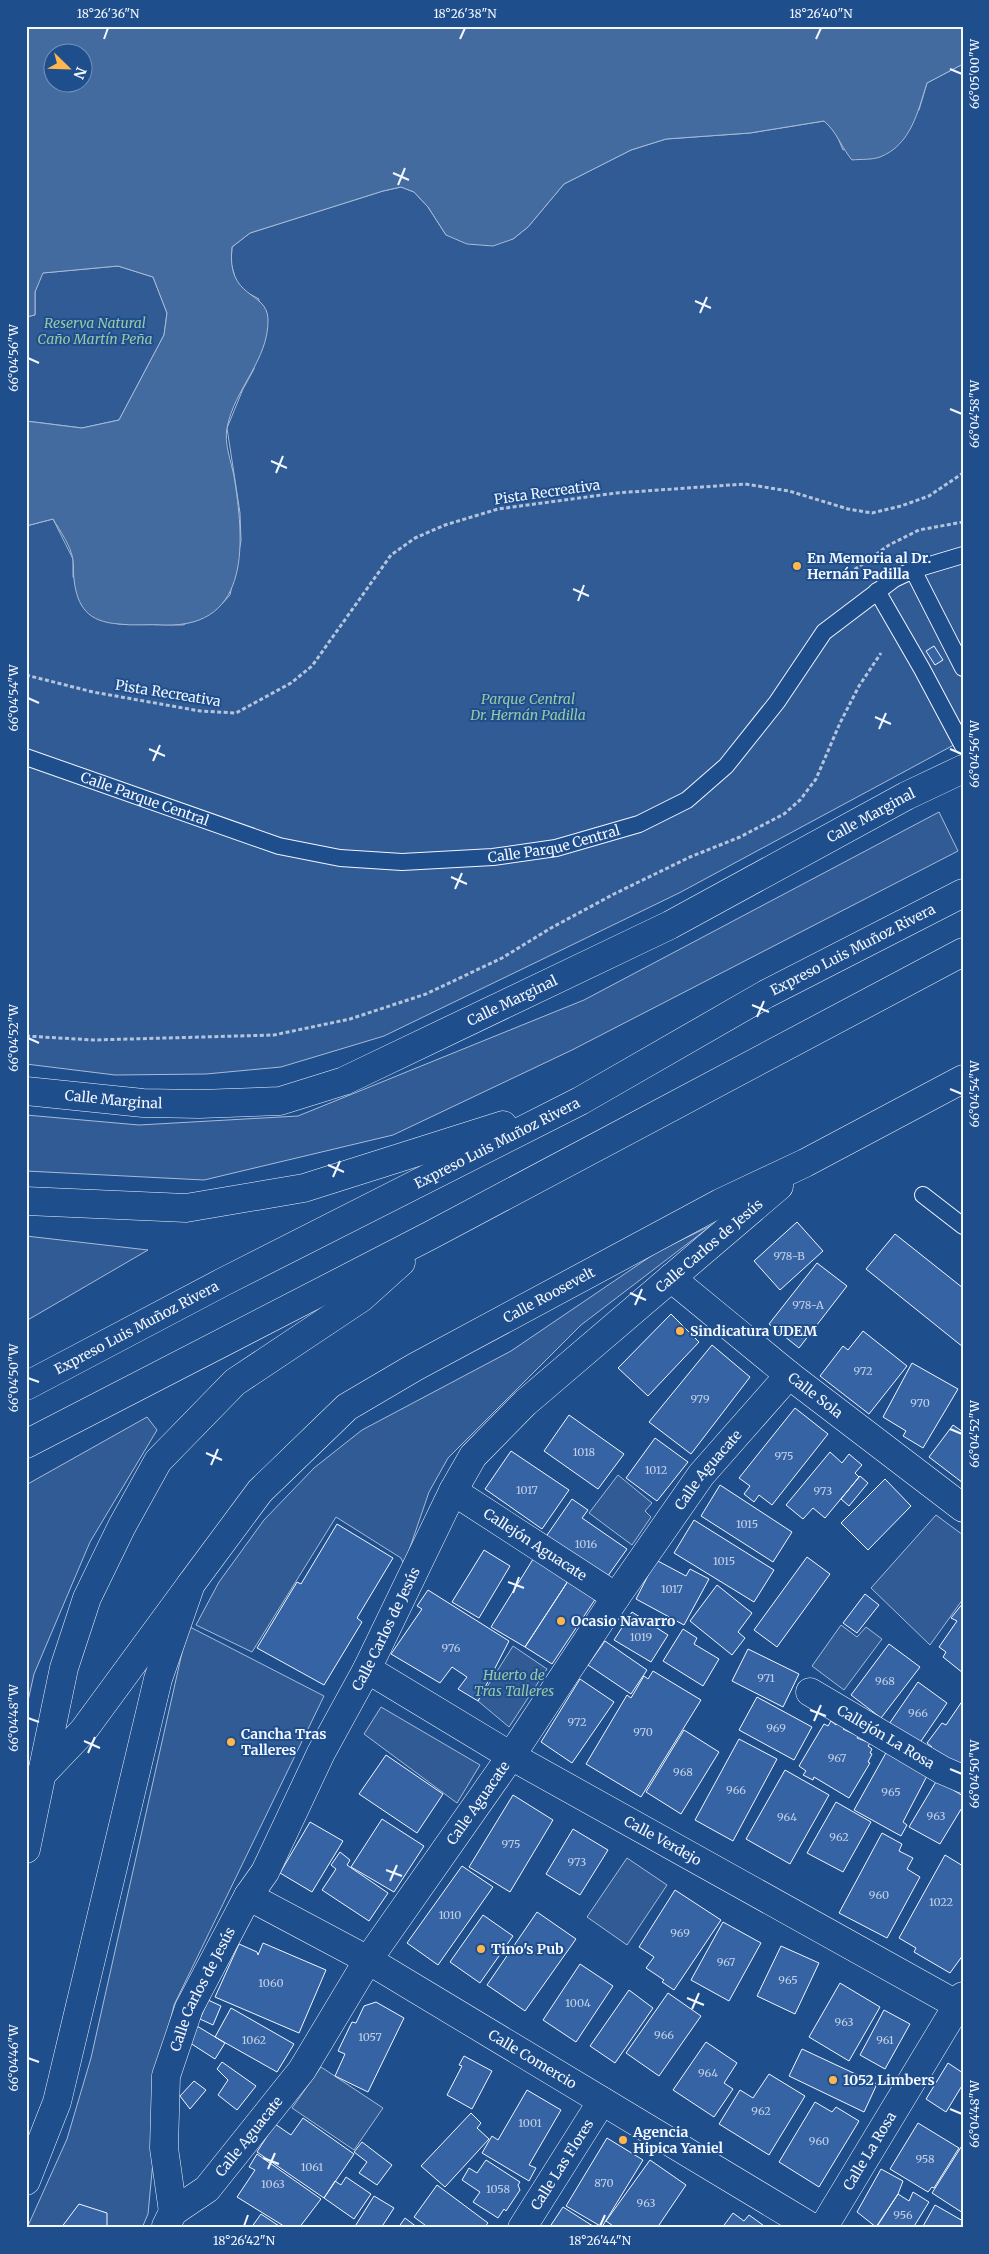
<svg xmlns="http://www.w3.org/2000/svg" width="989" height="2254" font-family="Merriweather,serif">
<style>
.built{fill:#305b95;stroke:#a8bbd7}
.water{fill:#446ba0;stroke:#a8bbd7;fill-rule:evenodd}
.building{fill:#3563a3;stroke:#f2f6ff}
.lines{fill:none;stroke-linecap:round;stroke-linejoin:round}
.lane-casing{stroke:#f2f6ff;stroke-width:18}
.street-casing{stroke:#f2f6ff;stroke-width:29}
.highway-casing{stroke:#f2f6ff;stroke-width:29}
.path{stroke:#b3c4dc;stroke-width:3;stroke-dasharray:4 2.5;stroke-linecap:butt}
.lane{stroke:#1f4e8c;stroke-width:16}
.street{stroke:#1f4e8c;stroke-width:28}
.highway{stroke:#1f4e8c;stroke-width:28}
.ticks{fill:none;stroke:#f2f6ff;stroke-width:2}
.poi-dot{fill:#ffb74d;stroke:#1f4e8c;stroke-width:2}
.labels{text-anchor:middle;stroke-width:4;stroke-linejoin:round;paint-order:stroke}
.number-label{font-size:11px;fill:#c3d1e8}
.park-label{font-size:14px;font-style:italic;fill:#97c8a6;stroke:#1f4e8c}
.street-label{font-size:14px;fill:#f2f6ff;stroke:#1f4e8c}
.poi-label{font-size:14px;font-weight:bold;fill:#f2f6ff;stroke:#1f4e8c;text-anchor:start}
.neatline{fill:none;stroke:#f2f6ff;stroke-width:2}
.ticks-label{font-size:12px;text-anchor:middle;fill:#f2f6ff}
</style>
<rect width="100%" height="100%" fill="#1f4e8c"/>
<path class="built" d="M963,64V740L679,893L384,1036L281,1067L206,1074L115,1075L26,1064V526L53,519L73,559V577L118,624L183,625L220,606L230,595L241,541L240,513L227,428L243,389L254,369L259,299L244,291L236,281L231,263L232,247L250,233L383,191L401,187L414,192L428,207L446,235L513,239L528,227L564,184L631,150L666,139L750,133L824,121L835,131L843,150L919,110L927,83Z
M118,266L153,277L167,313L164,335L119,420L82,428L26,421V317L35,315V292L42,273Z
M939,812L958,851L572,1050L393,1135L204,1180L26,1171V1115L139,1125L298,1116L584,1000Z
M712,1225L581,1325L448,1458L429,1492L404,1565L401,1558L336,1517L252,1652L196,1625L219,1582L264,1520L314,1468L362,1430L511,1351L657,1252Z
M26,1236L148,1250L26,1321Z
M147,1417L157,1430L90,1542L34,1674L26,1710V1485Z
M618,1475L652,1503L645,1511L651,1517L632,1545L589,1513Z
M936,1515L963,1535V1599L930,1645L871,1588Z
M841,1625L857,1637L866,1627L882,1639L844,1690L812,1666Z
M188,1626L324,1696L174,2005L164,2046L148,2214L142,2228H27L67,2139L91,2058Z
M513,1646L547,1669L509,1727L478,1701Z
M381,1707L480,1765L457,1803L364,1734Z
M627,1858L667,1885L627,1945L587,1917Z
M321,2067L383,2108L354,2150L292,2108Z"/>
<path class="water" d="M26,26H963V64L927,83C918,111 911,145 880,157C872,160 861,159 852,160C841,147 837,132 824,121L750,133L666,139L631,150L564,184L528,227L513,239L493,246L467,244L446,235L428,207L414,192L401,187L383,191L250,233L232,247C226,300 267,290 268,319C269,360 234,389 227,428C224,443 231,461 234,476C244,538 253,628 164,625C149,624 133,626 119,624C88,622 77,607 74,579C73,572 74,566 73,560C71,546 60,531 53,519L26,526V421L82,428L119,420L164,335L167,313L153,277L118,266L43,273L35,292V315L26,317ZM52,52H82V82H52Z"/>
<path class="building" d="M934,646L943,660L935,665L926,651Z
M797,1222L823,1251L780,1290L754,1261Z
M895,1234L963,1288V1347L866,1269Z
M817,1263L847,1286L799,1348L769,1324Z
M671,1314L699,1342L648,1396L618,1368Z
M863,1331L907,1366L869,1414L820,1376L843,1346L848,1350Z
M712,1345L750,1377L691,1454L649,1422Z
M912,1363L958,1389L923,1448L903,1436L906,1431L883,1417Z
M795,1408L828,1434L772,1505L759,1495L754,1502L744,1494L750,1486L739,1478Z
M569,1415L624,1454L598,1489L544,1451Z
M953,1425L963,1432V1483L929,1457Z
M655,1438L688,1462L657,1501L626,1478Z
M511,1451L569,1490L542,1529L485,1489Z
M830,1452L842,1463L849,1454L862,1465L855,1473L859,1477L825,1518L813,1508L803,1519L786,1505Z
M860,1476L868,1483L849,1506L841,1499Z
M885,1479L911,1506L868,1550L841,1523Z
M720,1485L792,1532L773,1562L701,1516Z
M572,1499L588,1510L582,1518L627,1549L605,1580L545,1538Z
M694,1520L774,1570L754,1602L674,1553Z
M337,1524L393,1558L357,1618L362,1622L324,1685L257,1648L297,1582L301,1584Z
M484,1550L510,1566L479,1618L452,1602Z
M535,1556L570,1578L525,1647L491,1627Z
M807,1557L830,1574L777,1647L754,1630Z
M656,1560L686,1576L690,1569L709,1579L684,1625L636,1599Z
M570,1578L598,1595L552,1664L525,1647Z
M717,1585L752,1613L738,1632L745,1638L732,1655L690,1621Z
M428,1590L509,1641L478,1701L458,1689L467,1677L452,1667L440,1683L391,1654L422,1609L417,1606Z
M865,1594L879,1605L857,1633L843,1623Z
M963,1603V1673L943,1657L946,1652L939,1647L957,1621L951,1618Z
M632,1612L668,1635L651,1662L614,1640Z
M683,1629L697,1638L694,1644L719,1659L703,1686L663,1661Z
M605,1641L647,1670L631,1694L588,1665Z
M889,1644L920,1667L881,1718L851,1695Z
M748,1649L799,1674L783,1707L732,1681Z
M653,1671L701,1700L641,1797L586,1764L627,1695L631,1698L644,1676L648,1679Z
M580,1679L614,1702L572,1763L541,1742Z
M918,1682L947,1703L919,1744L889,1724Z
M757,1697L812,1727L794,1760L739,1730Z
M963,1700V1765L958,1768L930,1749L932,1747L927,1743L942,1723L946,1725Z
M831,1721L836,1725L838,1722L845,1727L843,1729L858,1736L857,1738L870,1743L868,1746L872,1749L870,1753L872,1754L868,1762L870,1763L849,1798L814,1777L813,1780L803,1775L806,1771L799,1766L824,1724L828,1726Z
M684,1730L719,1752L681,1814L646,1792Z
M739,1739L777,1759L733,1841L695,1820Z
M887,1751L928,1774L903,1822L907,1825L901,1836L854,1810Z
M386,1755L443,1794L417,1833L359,1794Z
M785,1770L829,1795L790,1864L746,1839Z
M937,1780L963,1796V1806L940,1844L909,1827Z
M513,1795L553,1820L510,1892L469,1867Z
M836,1802L871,1822L843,1872L807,1853Z
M382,1819L424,1846L394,1892L351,1867Z
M310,1822L343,1841L312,1892L280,1873Z
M573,1829L608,1850L580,1895L546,1874Z
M882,1833L902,1844L899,1851L913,1858L907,1869L920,1877L887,1938L839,1913Z
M340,1852L350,1860L347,1865L388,1893L369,1921L322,1890L336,1869L331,1865Z
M945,1855L963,1866V1955L950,1973L914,1952L916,1948L899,1938Z
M462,1866L493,1887L438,1965L407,1943Z
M675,1890L721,1920L674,1990L662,1982L664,1980L646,1968L654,1957L639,1947Z
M537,1912L576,1939L525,2011L487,1985Z
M483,1915L513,1936L480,1983L450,1962Z
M723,1922L761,1943L729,2001L691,1980Z
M263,1943L326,1970L299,2033L215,1997L239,1944L257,1952L258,1955Z
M781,1946L819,1963L795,2014L757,1996Z
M580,1964L613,1986L576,2042L543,2020Z
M840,1983L880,2007L849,2061L809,2037Z
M629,1990L653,2008L615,2063L590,2046Z
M668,1993L701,2016L659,2076L626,2053Z
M208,2000L221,2006L213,2025L200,2019Z
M376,2002L404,2018L368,2092L335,2076L345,2054L338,2051L352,2022L356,2023L364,2006Z
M231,2008L294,2044L277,2072L215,2037Z
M884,2010L910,2024L885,2069L860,2055Z
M197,2026L225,2043L215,2059L187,2041Z
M706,2042L737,2063L724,2083L733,2089L714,2117L673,2090Z
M802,2049L877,2084L864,2112L789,2076Z
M464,2056L492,2071L472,2109L447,2095L462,2066L459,2065Z
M222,2062L256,2086L237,2110L218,2095L228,2080L217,2069Z
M948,2063L963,2073V2084L946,2112L926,2099Z
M769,2074L805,2096L769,2155L719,2124L740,2090L753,2098Z
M194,2081L206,2090L190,2109L180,2096Z
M527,2090L561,2110L529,2165L536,2168L529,2181L482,2153L492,2136L498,2140Z
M815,2102L832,2112L836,2107L859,2121L819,2187L779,2162Z
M471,2113L481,2123L477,2128L489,2139L445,2187L421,2166Z
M303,2118L354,2154L324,2198L257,2152L275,2124L291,2135Z
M918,2123L959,2148L934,2188L932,2187L928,2192L890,2169Z
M607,2138L643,2160L602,2227L566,2206Z
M362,2142L392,2165L377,2185L359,2173L367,2162L354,2152Z
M963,2144V2213L932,2193Z
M257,2154L321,2199L299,2228H287L237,2197L255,2170L249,2167Z
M486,2160L520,2182L518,2185L520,2190L506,2211L504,2209L498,2218L473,2202L480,2192L462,2180L469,2168L477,2173Z
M650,2160L686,2185L657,2228H616L606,2221Z
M881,2169L903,2181L898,2194L876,2227L857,2212Z
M346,2177L371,2194L354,2219L324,2198L335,2181L341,2185Z
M437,2185L488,2223L484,2228H429L414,2217Z
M913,2192L929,2202L913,2228H876L898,2194L909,2201Z
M374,2196L394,2208L381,2228H354Z
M79,2204L107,2213V2228H61Z
M935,2205L963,2221V2228H922Z
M563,2207L596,2228H549Z
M733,2213L744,2221L749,2215L767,2228H722Z
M261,2214L282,2228H251Z
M405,2218L418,2228H398Z"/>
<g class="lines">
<defs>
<g id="lane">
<path d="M913,570L963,668"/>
<path d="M877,591L922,669L963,746"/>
<path id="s1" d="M26,757L279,846L340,858L402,862L493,857L556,848L639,824L687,800L726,766L777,702L824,632L894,579L913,570L963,555"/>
<path d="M923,1195L963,1226"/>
</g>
<g id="street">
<path id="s2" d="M26,1091L143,1103L199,1104L280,1101L344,1081L670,925L906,796L963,769"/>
<path id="s3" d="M671,1278L789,1375L963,1508"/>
<path id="s4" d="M453,1491L616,1597"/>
<path id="s5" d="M367,1669L511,1756L963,2008"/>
<path id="s6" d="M810,1692L942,1770L963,1779"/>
<path id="s7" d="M248,1896L368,1960L813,2228"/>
<path id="s8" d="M26,2181L57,2102L158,1679L191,1584L260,1491L347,1407L415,1367L720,1203L805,1163L963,1079"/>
<path id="s9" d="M173,2212L164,2148L166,2076L189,2008L248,1896L265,1872L321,1753L367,1669L453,1491L473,1456L525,1403L779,1186"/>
<path id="s10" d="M166,2226L173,2212L207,2189L302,2070L368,1960L511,1756L616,1597L701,1475L789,1375"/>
<path id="s11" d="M522,2228L602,2101"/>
<path id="s12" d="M823,2228L963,1996"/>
</g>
<g id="highway">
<path d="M26,1201L186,1208L304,1188L503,1125"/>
<path id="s13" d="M26,1386L223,1282L580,1101L766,994L963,893"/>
<path d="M26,1444L431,1235L963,952"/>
<path d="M41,1775L83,1731L191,1584"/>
<path d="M26,1849L64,1668L87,1598L122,1526L158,1461L235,1382L361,1298L401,1262"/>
</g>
</defs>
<use href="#lane" class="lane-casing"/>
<use href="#street" class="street-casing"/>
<use href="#highway" class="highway-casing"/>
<path class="path" d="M849,578L847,575L889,545L919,530L963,522
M26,675L93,692L200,711L236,713L291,683L312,666L391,555L415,538L445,525L498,509L616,493L745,484L789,491L848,509L872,513L901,506L929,496L963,473
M26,1036L94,1040L274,1035L350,1019L426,994L502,958L551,928L614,894L690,857L740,837L784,814L800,800L816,779L840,723L859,686L881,653"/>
<use href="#lane" class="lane"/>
<use href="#street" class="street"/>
<use href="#highway" class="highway"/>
</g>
<path class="ticks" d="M104,39L108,28M460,39L465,28M816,39L821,28M950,69L962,74M393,173L409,180M398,185L405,168M695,301L711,308M700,313L707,297M28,358L39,363M950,409L962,414M271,461L287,468M276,473L283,456M573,589L589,596M578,601L584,585M28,698L39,703M875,717L891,724M879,729L886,713M149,749L165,756M950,749L962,754M153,761L160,745M451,877L467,884M455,889L462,873M752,1005L769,1012M757,1017L764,1001M28,1038L39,1043M950,1089L962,1094M328,1165L344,1172M333,1177L340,1161M630,1293L646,1300M635,1305L642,1289M28,1378L39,1382M950,1429L962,1434M206,1453L222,1460M211,1465L218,1449M508,1582L524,1588M513,1593L519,1577M810,1710L826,1716M28,1718L39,1722M814,1721L821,1705M84,1741L100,1748M88,1753L95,1737M950,1769L962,1774M386,1870L402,1876M390,1881L397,1865M687,1998L704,2005M692,2009L699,1993M28,2058L39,2062M950,2109L962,2114M263,2158L279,2164M268,2169L275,2153M244,2226L248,2215M600,2226L605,2215"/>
<g class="poi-dot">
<circle cx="797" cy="566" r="5"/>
<circle cx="680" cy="1331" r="5"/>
<circle cx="561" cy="1621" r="5"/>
<circle cx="231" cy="1742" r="5"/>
<circle cx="481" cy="1949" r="5"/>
<circle cx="833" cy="2080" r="5"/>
<circle cx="623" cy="2140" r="5"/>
</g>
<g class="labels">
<g class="number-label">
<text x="789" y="1260">978-B</text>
<text x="808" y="1309">978-A</text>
<text x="863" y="1375">972</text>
<text x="700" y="1403">979</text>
<text x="920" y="1407">970</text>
<text x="584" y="1456">1018</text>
<text x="784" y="1460">975</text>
<text x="656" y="1474">1012</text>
<text x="527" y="1494">1017</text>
<text x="823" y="1495">973</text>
<text x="747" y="1528">1015</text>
<text x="586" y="1548">1016</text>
<text x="724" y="1565">1015</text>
<text x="672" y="1593">1017</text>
<text x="641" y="1641">1019</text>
<text x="451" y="1652">976</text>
<text x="766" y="1682">971</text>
<text x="885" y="1685">968</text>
<text x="918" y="1717">966</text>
<text x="577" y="1726">972</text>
<text x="776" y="1732">969</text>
<text x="643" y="1736">970</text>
<text x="837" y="1762">967</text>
<text x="683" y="1776">968</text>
<text x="736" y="1794">966</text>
<text x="891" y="1796">965</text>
<text x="936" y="1820">963</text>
<text x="787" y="1821">964</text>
<text x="839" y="1841">962</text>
<text x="511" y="1848">975</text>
<text x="577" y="1866">973</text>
<text x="879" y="1899">960</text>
<text x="941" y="1906">1022</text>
<text x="450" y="1919">1010</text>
<text x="680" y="1937">969</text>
<text x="726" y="1966">967</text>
<text x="788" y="1984">965</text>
<text x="271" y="1987">1060</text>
<text x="578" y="2007">1004</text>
<text x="844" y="2026">963</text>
<text x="664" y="2039">966</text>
<text x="370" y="2041">1057</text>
<text x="254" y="2044">1062</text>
<text x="885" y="2044">961</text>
<text x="708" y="2077">964</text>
<text x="761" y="2115">962</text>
<text x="530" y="2127">1001</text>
<text x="819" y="2145">960</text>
<text x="925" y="2163">958</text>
<text x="312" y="2171">1061</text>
<text x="604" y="2187">870</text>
<text x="273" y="2188">1063</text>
<text x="498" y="2193">1058</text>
<text x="646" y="2207">963</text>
<text x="903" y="2219">956</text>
</g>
<g class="park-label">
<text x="95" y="328">Reserva Natural<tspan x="95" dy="16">Caño Martín Peña</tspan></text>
<text x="528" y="704">Parque Central<tspan x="528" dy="16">Dr. Hernán Padilla</tspan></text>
<text x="514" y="1680">Huerto de<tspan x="514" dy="16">Tras Talleres</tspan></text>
</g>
<g class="street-label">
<text transform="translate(547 492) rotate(-8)" y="5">Pista Recreativa</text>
<text transform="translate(168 693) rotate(9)" y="5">Pista Recreativa</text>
<text dy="5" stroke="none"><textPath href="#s1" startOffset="126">Calle Parque Central</textPath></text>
<text dy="5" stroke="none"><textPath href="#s2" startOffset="912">Calle Marginal</textPath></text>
<text dy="5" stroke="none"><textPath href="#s1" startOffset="546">Calle Parque Central</textPath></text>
<text dy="5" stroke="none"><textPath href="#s13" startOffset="935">Expreso Luis Muñoz Rivera</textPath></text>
<text dy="5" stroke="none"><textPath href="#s2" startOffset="508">Calle Marginal</textPath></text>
<text dy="5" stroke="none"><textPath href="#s2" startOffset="88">Calle Marginal</textPath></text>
<text dy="5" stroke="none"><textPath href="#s13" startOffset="530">Expreso Luis Muñoz Rivera</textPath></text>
<text dy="5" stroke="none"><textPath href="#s9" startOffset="1146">Calle Carlos de Jesús</textPath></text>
<text dy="5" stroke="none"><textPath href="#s8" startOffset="1088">Calle Roosevelt</textPath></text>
<text dy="5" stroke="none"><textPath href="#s13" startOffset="125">Expreso Luis Muñoz Rivera</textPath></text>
<text dy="5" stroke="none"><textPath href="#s3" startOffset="186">Calle Sola</textPath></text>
<text dy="5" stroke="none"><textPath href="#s10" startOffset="934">Calle Aguacate</textPath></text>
<text dy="5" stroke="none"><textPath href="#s4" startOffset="98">Callejón Aguacate</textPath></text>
<text dy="5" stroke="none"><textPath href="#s9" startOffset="636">Calle Carlos de Jesús</textPath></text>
<text dy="5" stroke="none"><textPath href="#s6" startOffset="88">Callejón La Rosa</textPath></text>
<text dy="5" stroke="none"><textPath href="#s10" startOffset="529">Calle Aguacate</textPath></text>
<text dy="5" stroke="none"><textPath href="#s5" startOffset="342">Calle Verdejo</textPath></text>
<text dy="5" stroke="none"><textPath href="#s9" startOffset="231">Calle Carlos de Jesús</textPath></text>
<text dy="5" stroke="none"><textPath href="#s7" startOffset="328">Calle Comercio</textPath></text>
<text dy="5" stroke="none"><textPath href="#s10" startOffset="124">Calle Aguacate</textPath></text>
<text dy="5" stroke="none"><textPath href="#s12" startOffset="90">Calle La Rosa</textPath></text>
<text dy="5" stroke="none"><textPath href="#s11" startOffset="75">Calle Las Flores</textPath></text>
</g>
<g class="poi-label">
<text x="807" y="563">En Memoria al Dr.<tspan x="807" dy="16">Hernán Padilla</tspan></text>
<text x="690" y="1336">Sindicatura UDEM</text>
<text x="571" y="1626">Ocasio Navarro</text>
<text x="241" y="1739">Cancha Tras<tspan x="241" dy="16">Talleres</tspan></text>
<text x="491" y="1954">Tino's Pub</text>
<text x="843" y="2085">1052 Limbers</text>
<text x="633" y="2137">Agencia<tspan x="633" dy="16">Hipica Yaniel</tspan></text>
</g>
</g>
<rect width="989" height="2254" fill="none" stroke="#1f4e8c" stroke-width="55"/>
<g transform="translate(68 68) rotate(113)"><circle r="24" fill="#1f4e8c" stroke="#7391ba"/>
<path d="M0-4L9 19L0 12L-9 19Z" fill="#ffb74d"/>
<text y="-8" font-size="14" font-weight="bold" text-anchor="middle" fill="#f2f6ff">N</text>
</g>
<rect x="28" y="28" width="934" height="2198" class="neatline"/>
<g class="ticks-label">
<text x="108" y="18">18°26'36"N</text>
<text x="465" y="18">18°26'38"N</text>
<text x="821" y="18">18°26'40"N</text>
<text transform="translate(975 74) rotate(-90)" y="4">66°05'00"W</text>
<text transform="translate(14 358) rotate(-90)" y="4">66°04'56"W</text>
<text transform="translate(975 414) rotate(-90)" y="4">66°04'58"W</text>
<text transform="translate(14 698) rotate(-90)" y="4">66°04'54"W</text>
<text transform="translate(975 754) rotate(-90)" y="4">66°04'56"W</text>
<text transform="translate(14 1038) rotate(-90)" y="4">66°04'52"W</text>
<text transform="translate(975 1094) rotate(-90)" y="4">66°04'54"W</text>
<text transform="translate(14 1378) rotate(-90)" y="4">66°04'50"W</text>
<text transform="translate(975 1434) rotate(-90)" y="4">66°04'52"W</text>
<text transform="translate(14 1718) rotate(-90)" y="4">66°04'48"W</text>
<text transform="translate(975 1774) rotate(-90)" y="4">66°04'50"W</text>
<text transform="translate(14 2058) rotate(-90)" y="4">66°04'46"W</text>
<text transform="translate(975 2114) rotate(-90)" y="4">66°04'48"W</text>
<text x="244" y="2245">18°26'42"N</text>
<text x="600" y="2245">18°26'44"N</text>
</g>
</svg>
